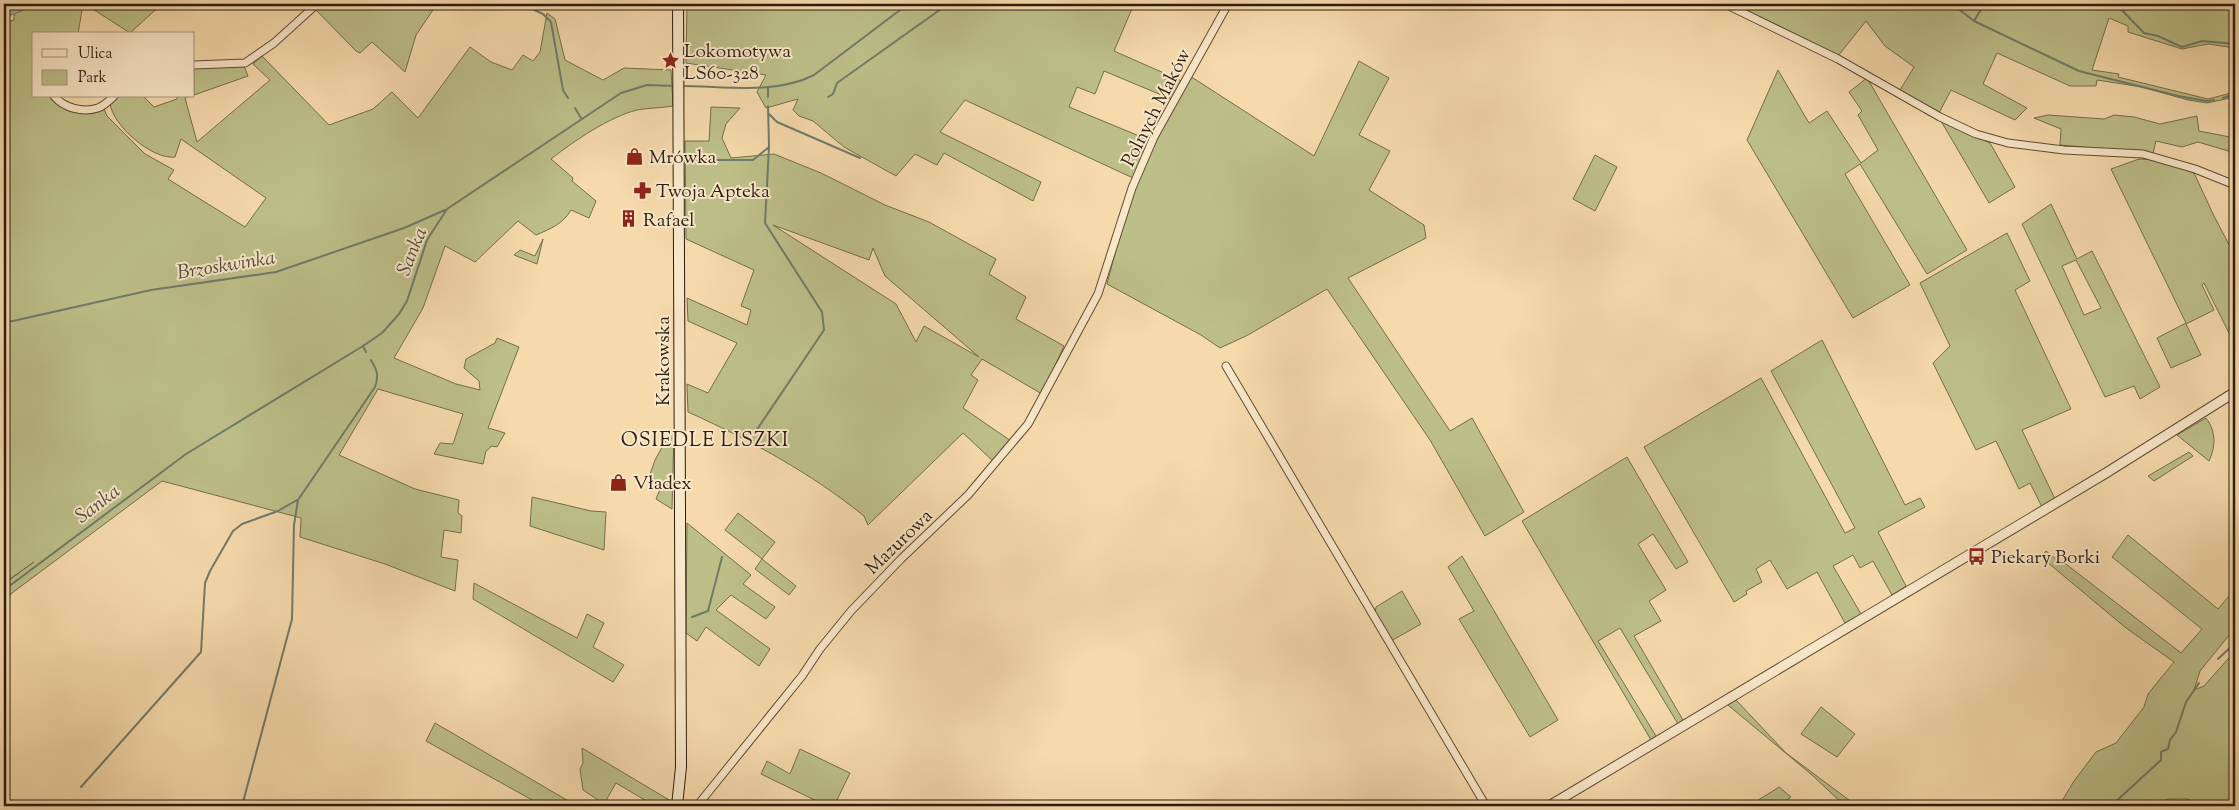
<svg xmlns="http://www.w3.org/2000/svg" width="2239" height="810" font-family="'Sorts Mill Goudy',serif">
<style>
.green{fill:#bdbf89;stroke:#746e4c;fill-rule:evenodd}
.water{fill:#9dbbab;stroke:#707b6c}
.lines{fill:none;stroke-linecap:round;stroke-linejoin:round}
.stream{stroke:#707b6c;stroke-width:2}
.minor-casing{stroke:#5e4c36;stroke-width:9}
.tertiary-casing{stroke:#5e4c36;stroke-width:11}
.secondary-casing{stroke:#2c1c0e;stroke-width:12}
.minor{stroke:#f9e7c9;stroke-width:7}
.tertiary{stroke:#f9e7c9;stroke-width:9}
.secondary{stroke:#f9e7c9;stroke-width:10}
.labels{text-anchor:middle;stroke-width:4;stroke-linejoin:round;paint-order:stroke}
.poi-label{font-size:19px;fill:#2c1c0e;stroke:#f9e7c9;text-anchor:start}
.street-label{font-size:19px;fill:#2c1c0e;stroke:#f9e7c9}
.water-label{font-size:20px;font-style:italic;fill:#4e4c3d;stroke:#f9e7c9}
.neighbourhood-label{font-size:20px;letter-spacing:1px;fill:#2c1c0e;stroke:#f9e7c9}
</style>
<rect width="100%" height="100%" fill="#f6daac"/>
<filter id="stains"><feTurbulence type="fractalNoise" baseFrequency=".004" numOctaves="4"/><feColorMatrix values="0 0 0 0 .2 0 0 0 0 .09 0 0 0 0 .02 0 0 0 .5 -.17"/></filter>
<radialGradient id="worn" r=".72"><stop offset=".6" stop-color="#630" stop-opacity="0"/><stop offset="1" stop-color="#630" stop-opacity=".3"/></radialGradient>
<path class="green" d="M37,4H83L78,34H34V96H53L57,104L83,113L104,109L107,116L145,154L174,170L168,179L245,227L266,198L181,139L175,157C152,160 112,125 110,103L118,96H143L154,107L177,99V96H190L185,98L197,142L270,80L253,64L262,56L329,125L373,109L392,92L418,118L470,47L491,62L512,70L523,55L533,61L540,52L547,13L555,19L565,60L603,80L624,68L671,70L673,106C661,108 648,108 637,110C609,117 574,141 551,159L573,178L572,181L596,201L589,218L571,210C563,224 550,229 536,235L518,221L475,262L445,246L423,308L394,358L456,384L480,390L479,381L464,368L466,359L495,343L497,338L519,347L488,428L505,433L497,447L492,446L486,451L483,464L434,454L440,443L453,444L463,414L378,389L339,455L415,489L459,500L458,513L462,516L461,533L444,530L441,557L458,560L455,591L385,564L300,537L301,518L162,481L4,599V584L34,562L4,583V23L14,20V14Z
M85,4H162L130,33Z
M320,4H433L435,7L416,35L405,72L372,42L360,53L356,51L315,9Z
M687,4H1134L1114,51L1182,81L1171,99L1104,71L1095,94L1077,87L1069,107L1149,140L1133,178L965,100L940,132L1041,182L1033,201L944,153L937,165L915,154L896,176L844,147L813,121L799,116L793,110L798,99L766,108L757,92L766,75L686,63Z
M1732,4H2235V48L2208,44L2182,49L2128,32V26L2109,18L2092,70L2119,74L2118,77L2208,99L2235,92V97L2207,103L2188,100L2142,87L2097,80L2096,86H2070L1997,53L1983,84L2027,108L2015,120L1951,90L1939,113L1900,90L1914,67L1885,46L1866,21L1838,56Z
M1359,61L1389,78L1359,135L1390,151L1369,190L1424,225L1426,238L1348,278L1450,431L1472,418L1524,512L1485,536L1430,440L1327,289L1248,335L1220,348L1201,335L1107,284C1119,236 1134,186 1155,141C1166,119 1179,98 1190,76L1314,156Z
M244,66L248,76L194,95V68Z
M1778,70L1809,123L1827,111L1861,163L1878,150L1858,115L1862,111L1849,92L1867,78L1967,250L1927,274L1860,164L1845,174L1910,285L1853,318L1747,140Z
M711,107L740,108L726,124L722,138L731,158L774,154L821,173L885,205L929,222L996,259L989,274L1026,297L1016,319L1064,346L1042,394L982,359L971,375L978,380L963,408L1011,441L994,462L963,433L868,525L864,516C811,473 750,440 688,412L687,384L708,393L737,343L688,321L687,298L747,325L751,310L741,306L754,270L686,239L685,141H709ZM773,225L869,260L873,248L885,276L979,357L924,326L916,342L896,304Z
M2048,115L2104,119L2114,115L2134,117L2160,124L2197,116L2199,131L2235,138V153L2198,142L2182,147L2156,141L2153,153L2060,145L2061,129L2034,118Z
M1941,121L1990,143L2015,187L1989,203Z
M1595,155L1617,167L1595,211L1573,199Z
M2139,159C2158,159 2176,166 2194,173L2214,216L2235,256V345L2204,283L2202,285L2214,310L2186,324L2201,355L2171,368L2157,338L2186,323L2111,169Z
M2051,204L2077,259L2092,251L2160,387L2140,399L2134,386L2105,397L2022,224ZM2076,260L2101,308L2084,315L2062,266Z
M2007,233L2030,281L2015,290L2071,409L2022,430L2055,499L2042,507L2030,483L2019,489L1996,441L1976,450L1933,363L1950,346L1920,283Z
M543,239L537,264L514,255L520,250L535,256Z
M1822,340L1905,505L1920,498L1925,507L1878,532L1906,586L1892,595L1873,561L1860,568L1853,555L1833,566L1861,614L1845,623L1817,572L1787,589L1770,560L1756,569L1762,582L1746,591L1747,594L1734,602L1644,447L1761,378L1845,533L1855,528L1771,371Z
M2206,418C2216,431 2216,446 2209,461L2177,435Z
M674,430L672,509L656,499L661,487L648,480L655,460L671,431Z
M2189,452L2193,456L2154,481L2148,476Z
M1627,457L1688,562L1676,569L1653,534L1638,544L1666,590L1649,601L1661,621L1634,636L1683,720L1678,724L1620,628L1598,641L1656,736L1651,740L1522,521Z
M532,497L591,511L606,512L604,550L530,526Z
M738,513L775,542L762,559L796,586L789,595L755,569L762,559L725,530Z
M687,523L751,575L743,584L775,607L766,619L731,595L716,610L770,649L759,666L706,627L697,641L686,633Z
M2128,535L2218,609L2235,589V628L2200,671L2194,690L2204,686L2235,651V806H2203L2187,799H2168L2160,806H2059L2074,781L2096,752L2116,743L2144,707L2148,694L2174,662L2126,628L2041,557L2046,551L2061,563L2062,561L2181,653L2202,629L2112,557Z
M1462,556L1558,720L1530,737L1459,619L1474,611L1448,567Z
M474,583L577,638L587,614L604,623L593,647L624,665L613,682L473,599Z
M1402,591L1421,624L1391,641L1375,613L1376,607Z
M1736,700L1786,753L1857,806H1845L1812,775L1728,705Z
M1821,707L1855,734L1837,757L1801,734Z
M435,723L577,806H543L426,741Z
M582,748L671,801L670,806H655L616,783L604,804L583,790L580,769L583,763Z
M800,749L850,773L834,806H827L761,774L767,761L790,774Z
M1779,787L1791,797L1778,806H1749Z"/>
<path class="water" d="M4,4H37L14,14L4,17Z"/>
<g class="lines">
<path class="stream" d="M1952,4L1974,21L2079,71L2178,96L2207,101L2214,100
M2116,4L2144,33L2158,36L2182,47L2202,41L2235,44
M526,6L543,14L551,22L563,90L568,98
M1974,21L1984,4
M682,86C725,86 775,95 814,75L908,4
M768,87V97
M828,97L833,94L837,83L948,4
M2223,98L2232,95
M575,108L581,118
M769,114L777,122L860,158
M685,160H753L769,147L768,106
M4,323L151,290L276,272L404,228L445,210
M363,346L366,352
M754,434L824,330L822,312L765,223L769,147
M4,590L186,454L363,346L382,333L399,314L407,301L427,240L447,209L621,93L647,85L675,86
M692,617L708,611L722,557
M2218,659L2235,643
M81,787L201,652L205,583L210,571L233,531L242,524L278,511L297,500
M242,806L292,619L294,525L298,500L375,387C379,376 377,370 371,360
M2111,806L2161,760V752L2168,749L2170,740L2176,732L2186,702L2199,683"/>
<defs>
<path id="minor" d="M1725,4L1838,59L1940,117L1976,134L2008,143L2064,150L2143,154L2195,169L2235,185
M194,65L245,63L274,43L317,4
M54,96C64,108 83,113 98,108C104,106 109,101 114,96
M1226,366L1486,806
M697,806L802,676L820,649L851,611L901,559L968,495L1028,424L1098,294L1132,188L1154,137L1228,4"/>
<path id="tertiary" d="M1549,806L2106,473L2235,392"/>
<path id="secondary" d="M677,806L681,767L678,4"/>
</defs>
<use href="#minor" class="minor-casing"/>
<use href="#tertiary" class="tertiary-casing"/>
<use href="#secondary" class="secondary-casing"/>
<use href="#minor" class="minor"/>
<use href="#tertiary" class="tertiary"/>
<use href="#secondary" class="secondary"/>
</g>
<defs>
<symbol id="sight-bare" viewBox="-9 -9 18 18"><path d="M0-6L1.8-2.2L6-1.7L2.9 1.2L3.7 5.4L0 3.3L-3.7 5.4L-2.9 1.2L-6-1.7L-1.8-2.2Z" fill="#8f2418" stroke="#f9e7c9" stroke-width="2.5" paint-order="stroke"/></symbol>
<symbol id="shop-bare" viewBox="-9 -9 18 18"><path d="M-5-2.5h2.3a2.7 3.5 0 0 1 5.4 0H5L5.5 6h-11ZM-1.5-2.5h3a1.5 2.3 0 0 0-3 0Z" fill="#8f2418" stroke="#f9e7c9" stroke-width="2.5" paint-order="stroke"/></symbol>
<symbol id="pharmacy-bare" viewBox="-9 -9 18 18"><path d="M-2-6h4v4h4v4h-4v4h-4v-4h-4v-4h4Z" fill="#8f2418" stroke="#f9e7c9" stroke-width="2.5" paint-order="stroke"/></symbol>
<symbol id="building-bare" viewBox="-9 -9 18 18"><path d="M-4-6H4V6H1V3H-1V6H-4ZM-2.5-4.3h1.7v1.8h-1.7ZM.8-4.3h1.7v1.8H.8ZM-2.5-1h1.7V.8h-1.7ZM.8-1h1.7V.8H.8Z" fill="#8f2418" stroke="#f9e7c9" stroke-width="2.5" paint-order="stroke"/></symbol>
<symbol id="bus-bare" viewBox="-9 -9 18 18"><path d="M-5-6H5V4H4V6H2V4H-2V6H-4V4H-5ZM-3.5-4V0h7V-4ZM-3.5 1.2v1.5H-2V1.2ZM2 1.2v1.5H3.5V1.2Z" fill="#8f2418" stroke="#f9e7c9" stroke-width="2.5" paint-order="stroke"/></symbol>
</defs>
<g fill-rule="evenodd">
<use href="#sight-bare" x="658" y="48" width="25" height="25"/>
<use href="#shop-bare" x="622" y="144" width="25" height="25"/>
<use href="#pharmacy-bare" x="630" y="178" width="25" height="25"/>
<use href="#building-bare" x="616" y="206" width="25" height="25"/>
<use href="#shop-bare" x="606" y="470" width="25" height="25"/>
<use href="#bus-bare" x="1964" y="544" width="25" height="25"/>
</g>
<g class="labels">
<g class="poi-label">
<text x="684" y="57">Lokomotywa<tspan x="684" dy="22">LS60-328</tspan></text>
<text x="649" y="163">Mrówka</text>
<text x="656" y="197">Twoja Apteka</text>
<text x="643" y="226">Rafael</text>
<text x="633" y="489">Vładex</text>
<text x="1991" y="563">Piekary Borki</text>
</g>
<g class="street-label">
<text transform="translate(1155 107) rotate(-63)" y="7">Polnych Maków</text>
<text transform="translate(662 361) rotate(-90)" y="7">Krakowska</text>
<text transform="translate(898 541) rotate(-44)" y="7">Mazurowa</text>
</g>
<g class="water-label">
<text transform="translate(411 251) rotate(-68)" y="7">Sanka</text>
<text transform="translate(226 264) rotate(-9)" y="7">Brzoskwinka</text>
<text transform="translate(97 503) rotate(-37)" y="7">Sanka</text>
</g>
<g class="neighbourhood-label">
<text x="705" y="446">OSIEDLE LISZKI</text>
</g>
</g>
<rect width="2239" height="810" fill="none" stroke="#f6daac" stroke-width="20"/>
<rect x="5" y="5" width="2229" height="800" fill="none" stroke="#2c1c0e" stroke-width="2.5"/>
<rect x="10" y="10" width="2219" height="790" fill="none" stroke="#2c1c0e"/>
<rect x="32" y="32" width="162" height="65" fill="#f9e7c9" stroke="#a7967e"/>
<rect x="42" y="49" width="25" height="8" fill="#f9e7c9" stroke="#a7967e"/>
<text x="78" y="58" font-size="15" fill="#2c1c0e">Ulica</text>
<rect x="42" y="70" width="25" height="15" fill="#bdbf89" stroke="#a7967e"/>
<text x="78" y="82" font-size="15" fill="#2c1c0e">Park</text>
<rect width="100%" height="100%" filter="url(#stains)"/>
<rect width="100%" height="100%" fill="url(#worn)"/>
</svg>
